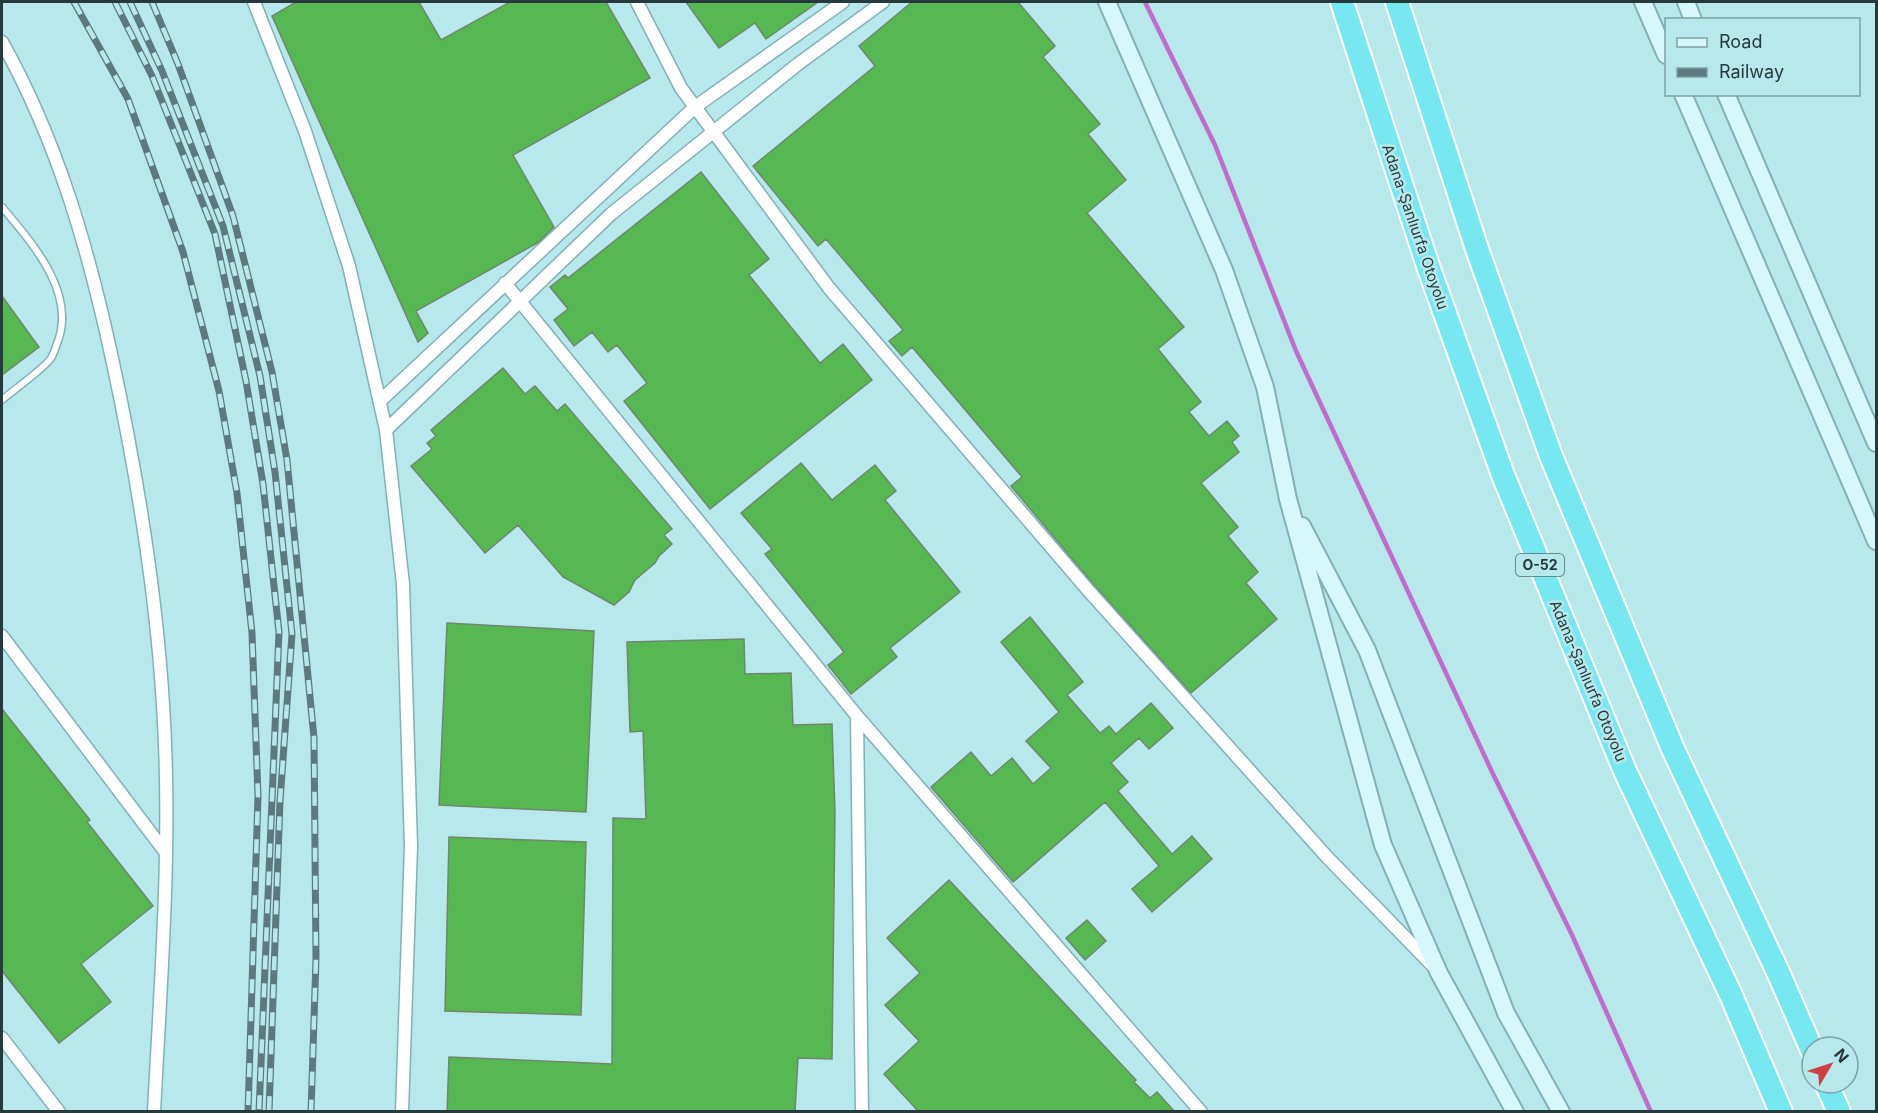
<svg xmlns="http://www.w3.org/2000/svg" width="1878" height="1113" font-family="Inter,sans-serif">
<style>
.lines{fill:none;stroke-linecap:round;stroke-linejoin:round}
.stream{stroke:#c16bcc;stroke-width:4.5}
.building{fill:#57b753;stroke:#6f886c;stroke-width:1.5}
.lane-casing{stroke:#81b1b5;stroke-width:9}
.street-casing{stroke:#81b1b5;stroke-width:15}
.secondary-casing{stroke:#81b1b5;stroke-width:20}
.highway-casing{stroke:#fff;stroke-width:26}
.lane{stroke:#fff;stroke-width:6}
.street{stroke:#fff;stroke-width:12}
.secondary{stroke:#d6f8fb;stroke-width:16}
.highway{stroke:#77e8f1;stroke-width:22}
.rail-casing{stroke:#5c7a7d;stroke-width:7}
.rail{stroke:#b7e8ec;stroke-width:4.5;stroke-dasharray:14;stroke-linecap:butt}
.labels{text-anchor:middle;stroke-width:5;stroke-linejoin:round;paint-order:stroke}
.shield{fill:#b7e8ec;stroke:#526e70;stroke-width:1.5}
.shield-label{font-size:14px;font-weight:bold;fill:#26393b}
.street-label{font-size:15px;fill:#26393b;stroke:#b7e8ec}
</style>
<rect width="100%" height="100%" fill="#b7e8ec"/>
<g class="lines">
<path class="stream" d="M1145,2L1215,145L1296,351L1493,774L1572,935L1651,1112"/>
</g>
<path class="building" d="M296,2H419L441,40L510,2H606L650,78L513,155L554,227L539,242L416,311L428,333L418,342L272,16Z
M686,2H818L766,39L755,23L719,48Z
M912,2H1018L1055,46L1043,57L1100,124L1088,134L1126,180L1087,213L1184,327L1158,349L1201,402L1189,412L1209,436L1227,421L1239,436L1232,442L1239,452L1201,483L1238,527L1228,536L1258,572L1246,583L1277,619L1191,693L1094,585L1011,486L1022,477L912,347L902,356L889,341L903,330L826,239L818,246L753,166L875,66L859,46Z
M701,172L769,259L749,275L820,363L843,344L872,380L710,509L624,401L647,383L617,345L608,352L592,332L574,346L554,320L568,309L550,287L565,275L568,278Z
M2,296L39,347L2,375Z
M503,368L525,394L535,386L557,411L565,404L672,529L664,535L672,544L659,556L655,563L635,580L629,592L614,605L563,577L518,525L485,553L411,466L432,449L427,443L436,436L431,430Z
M801,463L832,500L875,465L896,491L885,500L960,592L890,648L897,657L851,694L828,665L844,652L765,554L772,549L741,513Z
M1030,617L1083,682L1067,695L1100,733L1109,726L1116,734L1151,703L1173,728L1149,749L1139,738L1111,763L1128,782L1118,791L1172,854L1192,836L1212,859L1152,912L1132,889L1159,866L1105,802L1013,882L931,787L971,752L991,776L1012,758L1033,784L1051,768L1026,741L1059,712L1001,642Z
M447,623L594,631L586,812L439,805Z
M744,639L745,674L791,673L793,725L832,724L835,812L832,1059L798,1058L795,1112H447L449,1057L612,1064L613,818L646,819L643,731L630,732L627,642Z
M2,709L90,820L87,822L153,906L81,964L111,1002L59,1043L2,971Z
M449,837L586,842L581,1015L445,1011Z
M949,880L1136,1080L1134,1082L1150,1098L1157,1092L1175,1112H919L884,1074L919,1041L885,1005L920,973L887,938Z
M1087,920L1106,941L1085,960L1066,938Z"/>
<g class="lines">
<defs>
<path id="lane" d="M2,207C31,242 76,291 58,341C56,346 54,354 51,358C45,368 12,391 2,400"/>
<path id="street" d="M254,2L305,131L349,266L386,430L403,584L411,846L402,1112
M637,2L681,88L829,288L1088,590L1327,857L1434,967
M2,42C58,142 89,251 113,363C137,475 156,590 163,705C172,840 161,976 154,1112
M505,283L857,716L1201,1112
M380,401L695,107L843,2
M386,430L611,214L798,64L883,2
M2,636L166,853
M857,716L862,1112
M2,1038L59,1112"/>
<path id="secondary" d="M1107,2L1224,270L1265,387L1288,499L1383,845L1439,973L1515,1112
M1643,2L1666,55
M1686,2L1693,20
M1683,94L1876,541
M1726,94L1876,443
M1302,526L1367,650L1506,1013L1561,1112"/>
<path id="highway" d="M1342,2L1428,266L1503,475L1625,771L1731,995L1781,1112
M1397,2L1477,249L1551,456L1673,749L1778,972L1812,1050
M1826,1083L1839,1112"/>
</defs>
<use href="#lane" class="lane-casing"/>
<use href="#street" class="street-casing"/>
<use href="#secondary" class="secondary-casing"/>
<use href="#highway" class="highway-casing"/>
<use href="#lane" class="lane"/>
<use href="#street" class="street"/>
<use href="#secondary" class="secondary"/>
<use href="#highway" class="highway"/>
<defs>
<path id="rail" d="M74,2L128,99L183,252L219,391L237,493L252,633L258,796L248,1112
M115,2L152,76L215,234L246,381L263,484L279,632L259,1112
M130,2L162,71L223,226L260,376L275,472L292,634L280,801L269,1112
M152,2L178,64L233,216L272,372L287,460L314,738L316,958L311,1112"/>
</defs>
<use href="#rail" class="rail-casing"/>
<use href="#rail" class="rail"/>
</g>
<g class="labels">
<rect class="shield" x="1516" y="554" width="48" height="22" rx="4.5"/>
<g class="shield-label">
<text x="1540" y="570">O-52</text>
</g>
<g class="street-label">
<text transform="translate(1415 227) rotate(71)" y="5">Adana-Şanlıurfa Otoyolu</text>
<text transform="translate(1588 681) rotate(67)" y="5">Adana-Şanlıurfa Otoyolu</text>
</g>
</g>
<rect width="1878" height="1113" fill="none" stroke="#26393b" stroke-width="6"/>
<rect x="1665" y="18" width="195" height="78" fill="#b7e8ec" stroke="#7da2a5" stroke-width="1.5"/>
<rect x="1677" y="38" width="30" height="9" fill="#d6f8fb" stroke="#7da2a5" stroke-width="1.5"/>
<text x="1719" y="48" font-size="18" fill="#26393b">Road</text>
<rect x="1677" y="68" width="30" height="9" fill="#5c7a7d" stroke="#7da2a5" stroke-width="1.5"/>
<text x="1719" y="78" font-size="18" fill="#26393b">Railway</text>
<g transform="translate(1830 1065) rotate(51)"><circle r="28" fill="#b7e8ec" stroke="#7da2a5" stroke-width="1.5"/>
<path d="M0-4.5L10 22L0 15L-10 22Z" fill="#cf4045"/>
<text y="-9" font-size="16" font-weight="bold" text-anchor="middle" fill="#26393b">N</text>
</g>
</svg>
